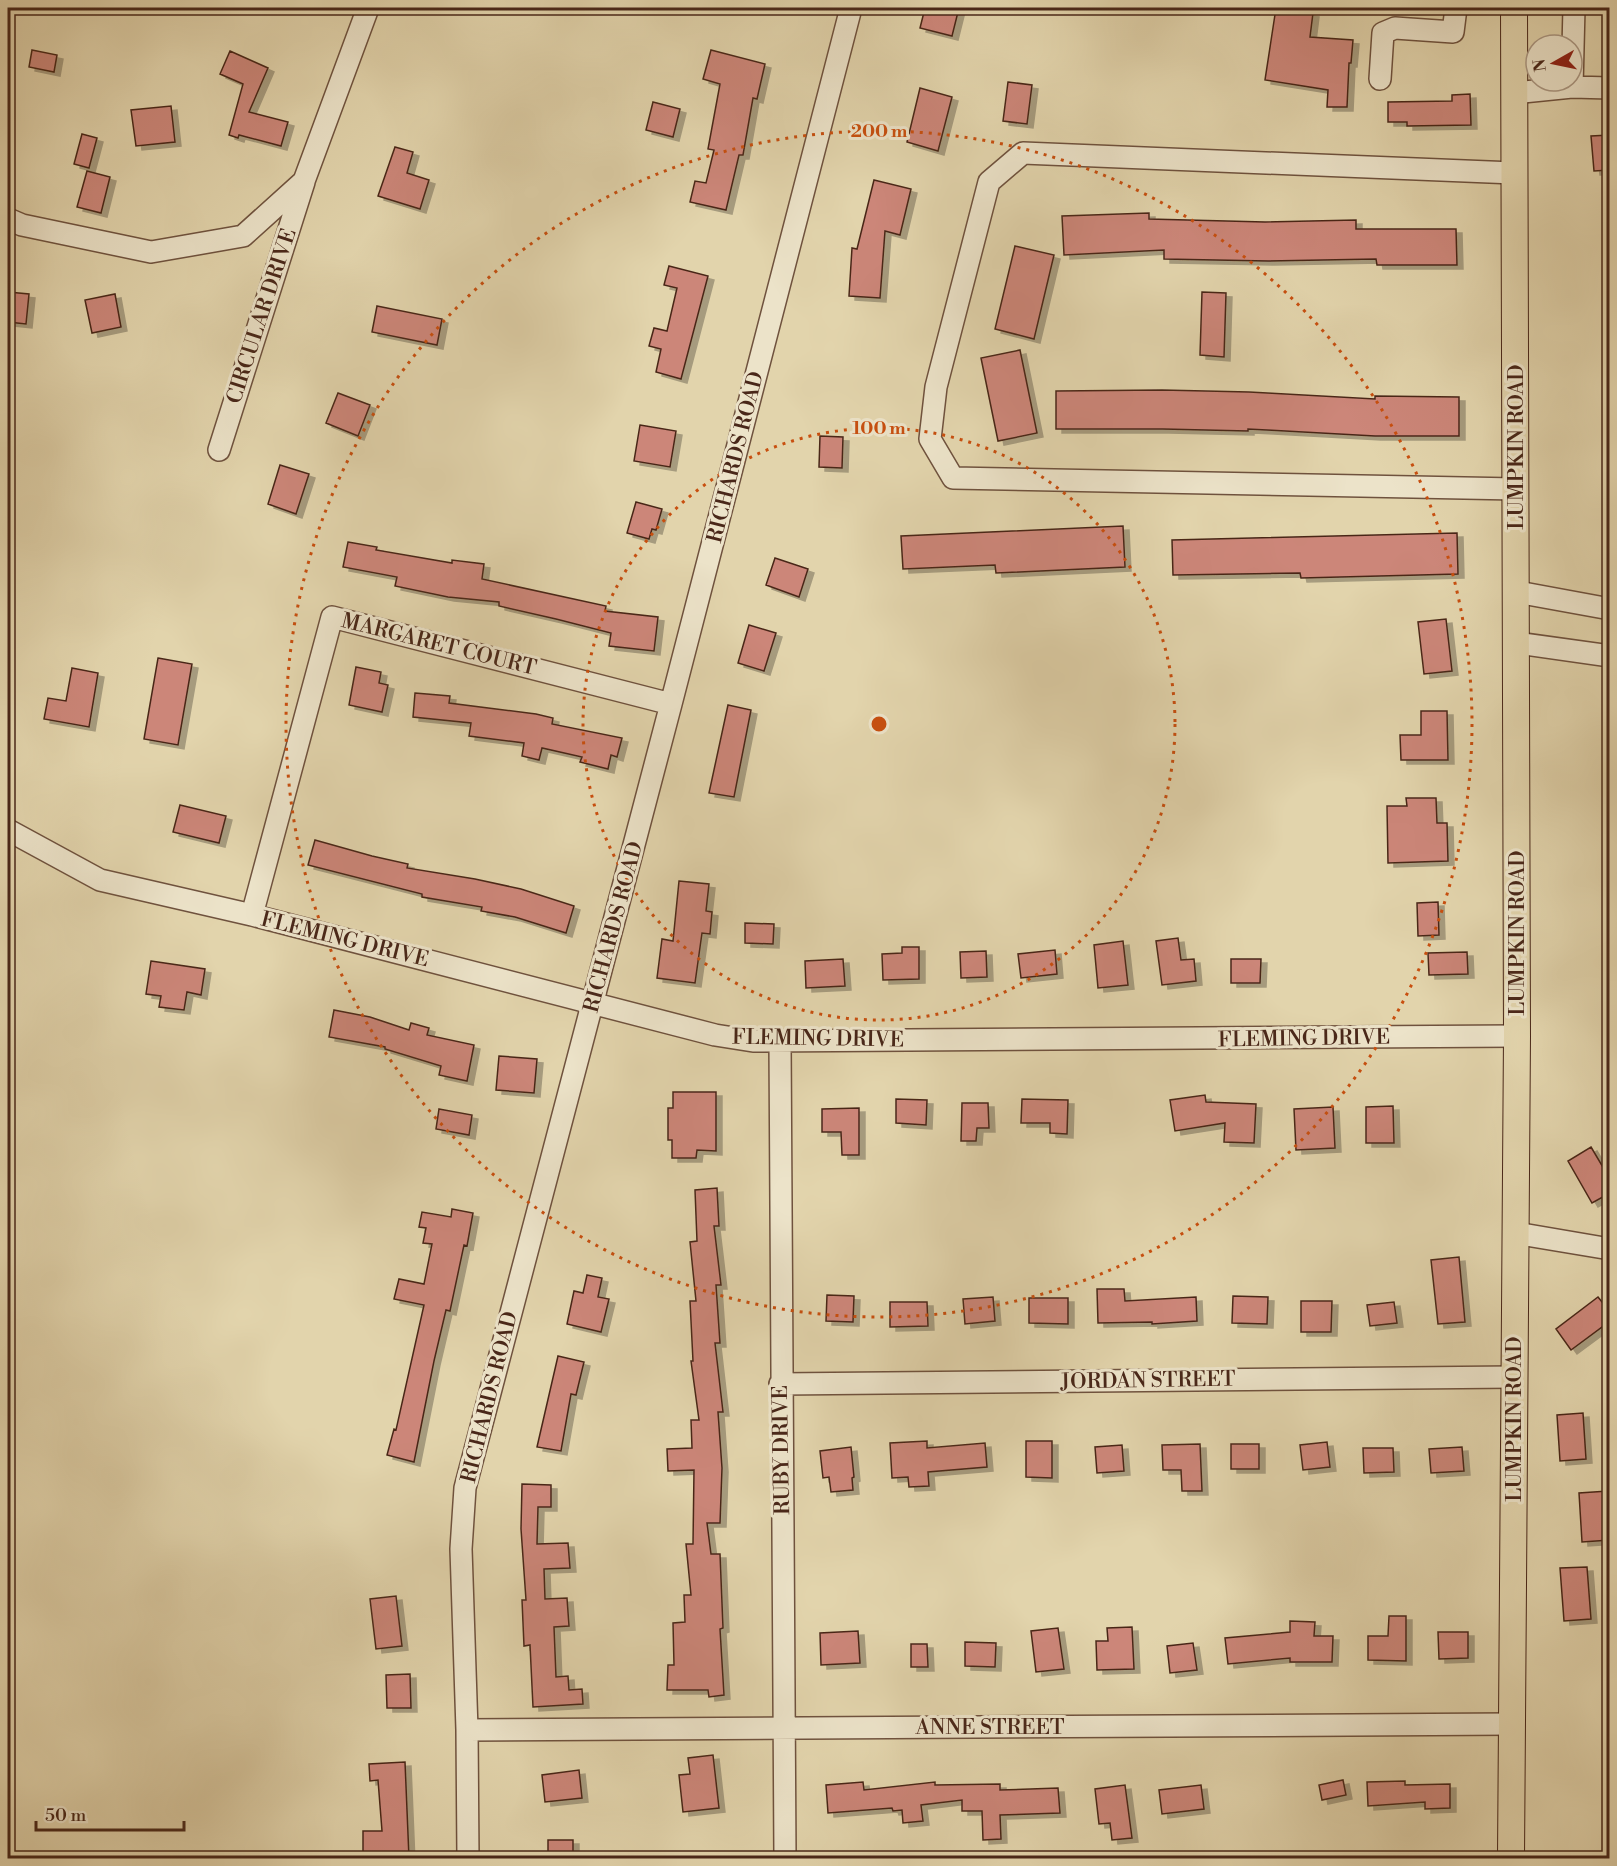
<svg xmlns="http://www.w3.org/2000/svg" width="1617" height="1866" font-family="'Libre Bodoni',serif">
<style>
.building{fill:#cc8679;stroke:#492719;stroke-width:1.5;filter:url(#shadow)}
.lines{fill:none;stroke-linecap:round;stroke-linejoin:round}
.minor-casing{stroke:#6f523e;stroke-width:24}
.major-casing{stroke:#492719;stroke-width:28}
.minor{stroke:#ece3c9;stroke-width:21}
.major{stroke:#e2d4ac;stroke-width:26}
.ring{fill:none;stroke:#c84f0f;stroke-width:3;stroke-dasharray:3 6}
.labels{text-anchor:middle;stroke-width:6;stroke-linejoin:round;paint-order:stroke}
.street-label{font-size:21px;fill:#492719;stroke:#ece3c9}
.centre{fill:#c84f0f;stroke:#ece3c9;stroke-width:3}
.ring-label{font-size:18px;text-anchor:middle;font-weight:bold;fill:#c84f0f;stroke:#ece3c9;stroke-width:6;stroke-linejoin:round;paint-order:stroke}
</style>
<defs>
<filter id="shadow"><feDropShadow dx="6" dy="4" stdDeviation="0" flood-color="#0004"/></filter>
</defs>
<rect width="100%" height="100%" fill="#e2d4ac"/>
<filter id="stains"><feTurbulence type="fractalNoise" baseFrequency=".00333" numOctaves="4"/><feColorMatrix values="0 0 0 0 .2 0 0 0 0 .09 0 0 0 0 .02 0 0 0 .5 -.17"/></filter>
<radialGradient id="worn" r=".72"><stop offset=".6" stop-color="#630" stop-opacity="0"/><stop offset="1" stop-color="#630" stop-opacity=".3"/></radialGradient>
<path class="building" d="M925,8H959L952,36L920,28Z
M1276,8L1313,13L1310,37L1353,40L1351,63H1349L1347,107H1327L1328,90L1265,80Z
M32,50L57,55L54,72L29,67Z
M711,50L765,64L757,99L753,98L743,155H739L726,210L690,202L695,181L706,183L714,150L708,149L720,84L703,79Z
M230,51L268,68L249,112L288,122L281,146L239,135L238,138L229,135L243,84L220,74Z
M1008,82L1032,85L1027,124L1003,121Z
M920,88L952,97L938,151L907,142Z
M1470,94L1471,125L1407,126V122H1388V102L1452,101V95Z
M653,102L680,109L673,137L646,130Z
M171,106L175,142L136,146L131,110Z
M82,134L97,138L89,168L74,164Z
M1610,135V170L1594,171L1591,136Z
M395,147L413,152L407,173L429,180L420,209L378,196Z
M87,171L110,177L101,213L77,207Z
M874,180L911,189L900,235L885,231L880,298L849,296L852,248L857,249Z
M1149,213V219L1265,222L1356,220V229H1456L1457,265H1377L1376,259L1268,261L1164,259V250L1064,255L1062,216Z
M1015,246L1054,255L1034,339L995,329Z
M669,266L708,276L681,379L656,372L661,349L649,346L654,328L667,331L677,288L664,285Z
M8,292L29,294L26,324L8,322Z
M1202,292L1226,293L1224,357L1200,355Z
M115,294L121,327L92,333L85,300Z
M377,306L442,319L437,345L372,332Z
M1020,350L1037,433L998,441L981,358Z
M1162,390L1249,392L1375,399V396L1459,397V436H1375L1248,429V431L1163,429H1056V391Z
M338,393L370,405L358,436L326,423Z
M640,425L676,431L670,467L634,461Z
M820,436L843,437L842,468L819,467Z
M280,465L309,474L296,514L268,504Z
M636,502L662,509L656,530L652,529L649,539L627,533Z
M1123,526L1125,567L996,573L995,565L903,569L901,536Z
M1457,533L1458,574L1301,578L1300,573L1173,575L1172,540Z
M348,542L377,547L376,550L452,563V560L484,564L482,579L606,606L605,611L658,617L654,651L609,646L611,633L556,619L499,606V602L448,597L395,586L397,577L343,567Z
M775,558L808,569L799,597L766,585Z
M1446,619L1452,671L1424,674L1418,622Z
M749,625L776,633L764,671L738,663Z
M158,658L192,664L178,745L144,739Z
M356,667L381,672L379,683L388,685L382,712L349,705Z
M72,668L98,673L89,727L44,719L48,698L66,701Z
M415,693L450,696L449,703L536,714L553,718L552,724L622,738L617,757L611,755L608,769L580,762L582,757L542,748L539,760L522,756L524,743L469,736L471,723L413,717Z
M728,705L751,710L734,797L709,793Z
M1421,711H1447L1448,760H1401L1400,735H1421Z
M1406,798H1436L1437,823H1447L1448,861L1388,863L1387,806H1407Z
M180,805L226,816L219,843L173,832Z
M315,840L372,856L408,864L407,868L475,879L521,889L574,906L566,933L515,917L481,911L482,907L422,897V894L308,865Z
M679,881L709,884L706,911L712,912L710,934L702,933L695,983L657,978L662,939L673,941Z
M1438,902L1439,935L1418,936L1417,903Z
M745,923L774,924L773,944L745,943Z
M1178,938L1181,960L1194,959L1196,981L1162,985L1156,941Z
M1123,941L1128,985L1098,988L1094,945Z
M902,947H919V979L883,980L882,954L902,953Z
M1055,950L1057,974L1021,978L1018,954Z
M986,951L987,977L961,978L960,952Z
M1467,952L1468,974L1429,975L1428,953Z
M843,959L845,986L806,988L805,961Z
M1231,959H1261L1260,983H1231Z
M151,961L205,969L201,995L187,992L184,1010L159,1007L161,996L146,994Z
M334,1010L370,1017L409,1030L411,1023L429,1028L427,1035L474,1045L467,1081L439,1075L441,1066L385,1049V1047L329,1037Z
M499,1056L537,1059L534,1093L496,1090Z
M673,1092H716V1151L697,1150L696,1158H672V1140H668V1108H673Z
M1205,1095L1206,1102L1256,1104L1254,1143L1224,1142L1225,1123L1175,1131L1170,1100Z
M896,1099L927,1100L926,1125L896,1123Z
M1022,1099L1068,1100L1067,1134L1050,1133V1123H1021Z
M962,1103H988L989,1128H977L976,1141H961Z
M1393,1106L1394,1143H1366V1107Z
M1333,1107L1335,1148L1296,1150L1294,1109Z
M859,1108V1155H842L841,1132H822V1109Z
M439,1109L472,1115L469,1135L436,1129Z
M1591,1147L1610,1179V1193L1592,1203L1568,1161Z
M717,1188L719,1226H714L721,1285H716L720,1343H715L723,1412H718L722,1468L720,1523H707L711,1554H720L723,1628L720,1629L724,1695L709,1697L708,1690H667L668,1665H674L673,1623L685,1622L684,1595H691L686,1544H693L694,1470L668,1471L667,1449L692,1448L691,1420H699L691,1361H693L690,1301H696L690,1242L697,1241L695,1190Z
M452,1209L473,1213L467,1246L464,1245L450,1311L446,1310L434,1361L414,1462L387,1455L394,1429L396,1430L424,1305L394,1299L399,1279L424,1284L432,1244L423,1243L426,1228L419,1227L422,1212L451,1217Z
M1459,1257L1465,1322L1438,1324L1431,1260Z
M587,1275L602,1278L598,1297L609,1299L601,1332L567,1324L574,1291L583,1293Z
M1097,1289H1124L1125,1301L1196,1297L1197,1321L1152,1324V1322L1098,1323Z
M827,1295L854,1296L853,1322L826,1321Z
M1233,1296L1268,1297L1267,1324L1232,1323Z
M993,1297L995,1321L965,1324L963,1299Z
M1598,1297L1610,1312V1321L1571,1350L1556,1329Z
M1029,1298H1068V1324L1029,1323Z
M1301,1301H1332L1331,1332H1301Z
M890,1302H927L928,1326L890,1327Z
M1394,1302L1397,1323L1370,1326L1367,1305Z
M558,1356L584,1362L576,1395L571,1394L561,1451L537,1447Z
M1583,1413L1586,1459L1560,1461L1557,1415Z
M927,1441V1448L985,1443L987,1467L928,1472L929,1486L909,1487L908,1477L892,1478L890,1443Z
M1026,1441H1052V1478L1026,1477Z
M1327,1442L1330,1467L1303,1470L1300,1445Z
M1200,1444L1202,1491H1182L1181,1470H1163L1162,1445Z
M1231,1444H1259V1469H1231Z
M1122,1445L1124,1471L1097,1473L1095,1447Z
M851,1447L854,1477L852,1478L853,1490L831,1492L829,1477L823,1478L820,1451Z
M1462,1447L1464,1471L1431,1473L1429,1449Z
M1363,1448H1393L1394,1472L1364,1473Z
M522,1484L551,1485V1507H538L537,1544L568,1543L570,1568L544,1569L545,1599L567,1598L569,1626L554,1627L556,1677L568,1676L569,1690L582,1689L583,1704L533,1707L530,1645L524,1646L522,1600H526L521,1529Z
M1608,1491L1610,1540L1582,1542L1579,1493Z
M1587,1567L1591,1619L1564,1621L1560,1568Z
M396,1596L402,1646L376,1649L370,1599Z
M1389,1616H1406V1661L1368,1660V1636H1388Z
M1290,1621L1315,1622L1314,1636H1333L1332,1662H1290V1658L1228,1664L1225,1638L1290,1632Z
M1132,1627L1134,1669L1097,1670L1096,1641H1108L1107,1628Z
M1058,1628L1064,1669L1036,1672L1031,1631Z
M858,1631L860,1663L821,1665L820,1633Z
M1438,1632H1468V1658L1439,1659Z
M965,1642L996,1643L995,1667L965,1666Z
M1193,1643L1197,1670L1170,1673L1167,1646Z
M911,1644H927L928,1667H911Z
M410,1674L411,1708H387L386,1675Z
M713,1755L719,1808L683,1812L679,1775L690,1774L688,1758Z
M405,1762L409,1858H363V1831H382L378,1780L370,1781L369,1764Z
M579,1770L582,1798L545,1802L542,1775Z
M1343,1780L1346,1795L1322,1800L1319,1785Z
M1405,1781V1785L1450,1784V1808L1425,1809V1802L1368,1806L1367,1782Z
M863,1782L864,1790L935,1782V1785L1000,1784V1790L1058,1788L1060,1813L1000,1815L1001,1839L983,1840L982,1811H962V1800L921,1805L923,1821L903,1823L902,1810L893,1811L892,1808L828,1813L826,1785Z
M1125,1785L1132,1838L1112,1840L1110,1823L1099,1824L1095,1789Z
M1201,1785L1204,1809L1162,1814L1159,1790Z
M548,1840H573V1858H548Z"/>
<g class="lines">
<defs>
<path id="minor" d="M1574,8L1572,87L1610,88
M1380,79L1383,33L1395,28L1453,32L1456,8
M1514,93L1572,87
M1514,173L1023,153L989,182L936,387L930,439L953,478L1516,489
M8,219L22,225L151,252L243,236L304,181L368,8
M219,450L304,182
M1517,592L1610,609
M1517,643L1610,656
M8,830L100,880L252,915L715,1035L753,1041L1517,1036
M252,915L332,617L671,704
M780,1042L785,1858
M1515,1233L1610,1249
M780,1384L1515,1377
M467,1730L1512,1724
M468,1858L467,1730L461,1549L465,1488L671,704L851,8"/>
<path id="major" d="M1511,1858L1517,1036L1514,8"/>
</defs>
<use href="#minor" class="minor-casing"/>
<use href="#major" class="major-casing"/>
<use href="#minor" class="minor"/>
<use href="#major" class="major"/>
</g>
<g class="ring">
<circle cx="879" cy="724" r="296"/>
<circle cx="879" cy="724" r="593"/>
</g>
<g class="labels">
<g class="street-label">
<text transform="translate(261 316) rotate(-72)" y="7">CIRCULAR DRIVE</text>
<text transform="translate(1516 447) rotate(-90)" y="7">LUMPKIN ROAD</text>
<text transform="translate(735 457) rotate(-76)" y="7">RICHARDS ROAD</text>
<text transform="translate(439 644) rotate(14)" y="7">MARGARET COURT</text>
<text transform="translate(613 927) rotate(-75)" y="7">RICHARDS ROAD</text>
<text transform="translate(1517 933) rotate(-90)" y="7">LUMPKIN ROAD</text>
<text transform="translate(345 939) rotate(14)" y="7">FLEMING DRIVE</text>
<text transform="translate(818 1038) rotate(1)" y="7">FLEMING DRIVE</text>
<text transform="translate(1304 1038) rotate(-1)" y="7">FLEMING DRIVE</text>
<text transform="translate(1148 1380) rotate(-1)" y="7">JORDAN STREET</text>
<text transform="translate(489 1397) rotate(-76)" y="7">RICHARDS ROAD</text>
<text transform="translate(1514 1419) rotate(-90)" y="7">LUMPKIN ROAD</text>
<text transform="translate(781 1450) rotate(-91)" y="7">RUBY DRIVE</text>
<text x="990" y="1734">ANNE STREET</text>
</g>
</g>
<circle cx="879" cy="724" r="9" class="centre"/>
<g class="ring-label">
<text x="879" y="137">200 m</text>
<text x="879" y="434">100 m</text>
</g>
<rect width="1617" height="1866" fill="none" stroke="#e2d4ac" stroke-width="30"/>
<rect x="9" y="9" width="1599" height="1848" fill="none" stroke="#492719" stroke-width="3"/>
<rect x="15" y="15" width="1587" height="1836" fill="none" stroke="#492719" stroke-width="1.5"/>
<g transform="translate(1554 63) rotate(261)"><circle r="28" fill="#ece3c9" stroke="#ab9883" stroke-width="1.5"/>
<path d="M0-4.5L10 22L0 15L-10 22Z" fill="#8f2418"/>
<text y="-9" font-size="16" font-weight="bold" text-anchor="middle" fill="#492719">N</text>
</g>
<path d="M36 1821v9h148v-9" fill="none" stroke="#492719" stroke-width="3"/>
<text x="45" y="1821" font-size="18" fill="#492719" stroke="#ece3c9" stroke-width="4.5" paint-order="stroke">50 m</text>
<rect width="100%" height="100%" filter="url(#stains)"/>
<rect width="100%" height="100%" fill="url(#worn)"/>
</svg>
